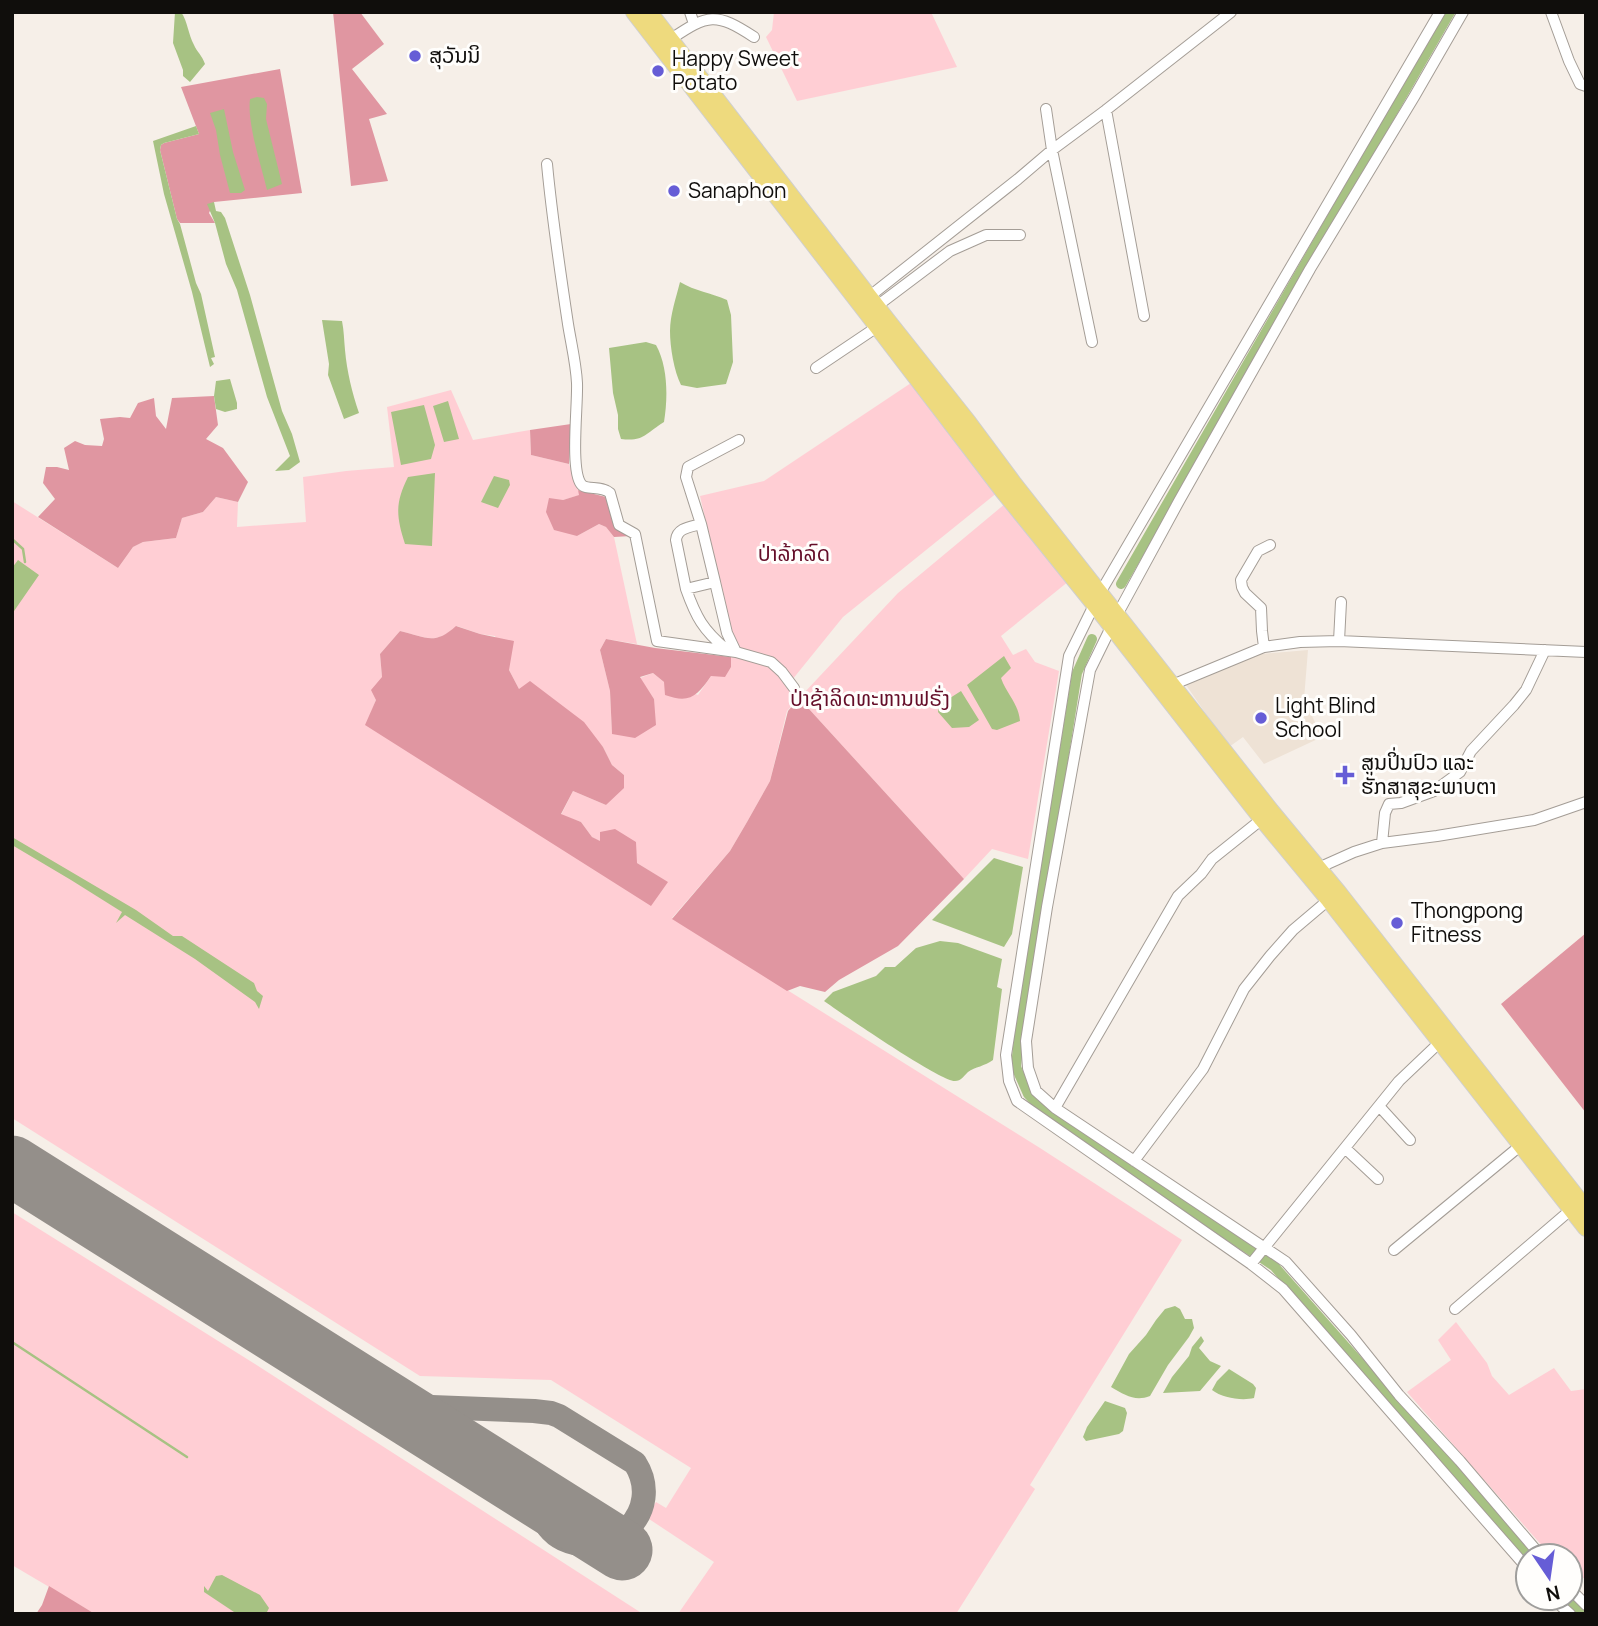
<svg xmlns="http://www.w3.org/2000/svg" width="1598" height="1626" font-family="Manrope,'Noto Sans Lao',sans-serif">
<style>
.built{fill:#eee2d5}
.green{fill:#ffced4;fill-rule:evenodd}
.forest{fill:#e096a1}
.water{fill:#a7c283}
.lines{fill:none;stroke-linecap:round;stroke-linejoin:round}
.stream{stroke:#a7c283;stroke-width:2.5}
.canal{stroke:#a7c283;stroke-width:10}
.taxiway{stroke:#948f8a;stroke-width:24}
.runway{stroke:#948f8a;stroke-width:61}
.minor-casing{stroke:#a49d96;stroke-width:12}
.trunk-casing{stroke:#cfcfce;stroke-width:18}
.minor{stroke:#fff;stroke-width:10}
.trunk{stroke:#eeda7e;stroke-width:16}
.poi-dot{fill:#665dd6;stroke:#fffefc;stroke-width:2.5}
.labels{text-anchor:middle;stroke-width:6;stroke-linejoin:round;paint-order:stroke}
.poi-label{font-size:21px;fill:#100e0c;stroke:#fffefc;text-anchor:start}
.park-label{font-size:21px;fill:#640d28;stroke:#fffefc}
</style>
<rect width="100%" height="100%" fill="#f6efe8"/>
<path class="built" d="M1308,650L1304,699L1322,737L1264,764L1243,737L1229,747L1186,685L1261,654Z"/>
<path class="green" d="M774,12H931L957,67L797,101L766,37L772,30Z
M911,383L998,492L843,617L792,680L803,694L898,593L1006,503L1069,581L1001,636L1013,655L1026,649L1035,662L1059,671L1028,859L992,849L964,879L799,698L787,711L770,781L747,822L730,851L672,918L1040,1148L1182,1240L1030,1485L1035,1489L956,1614H678L714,1562L646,1517L656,1502L666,1508L691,1468L551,1380L420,1376L12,1118V501L118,568L133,547L143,542L176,538L182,518L203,512L216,497L238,502L237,527L306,522L303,477L346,471L394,467L387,407L451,390L473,440L530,430L531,455L569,464L580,495L563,500L577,536L599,524L606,527L614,537L637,644L606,639L600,650L610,691L612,734L654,699L640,678L653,673L664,682L698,695L711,676L731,667V657L735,649L700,496L764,481ZM457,626L480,634L495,636L509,670L519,689L545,693L562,706L603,747L612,765L624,775L606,805L573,791L561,815L581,822L592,837L637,863L667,882L366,725L376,700L382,677L380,654L400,631C426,637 434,646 457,626Z
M12,1212L255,1364L643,1614H95L12,1565Z
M1456,1322L1487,1363L1492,1376L1509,1395L1554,1368L1571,1391L1586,1389V1577L1574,1582L1570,1578V1556H1551L1407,1392L1451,1360L1438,1340Z"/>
<path class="forest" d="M333,12H360L384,44L352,69L387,114L369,119L388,181L351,186Z
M280,69L302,193L214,202L209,213L215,223H180L177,219L160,150L161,145L164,143L199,134L181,87Z
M214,396L218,425L206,439L223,448L248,482L238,502L216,497L203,512L182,518L176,538L143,542L133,547L118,568L38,517L55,499L43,483L46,467H57L69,470L64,448L75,441L85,445L102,446L104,439L100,419L120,417L130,418L138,403L154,398L156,416L166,429L172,398Z
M571,424L569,464L531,455L530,430Z
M578,490L606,497L615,527L631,536L614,537L606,527L599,524L577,536L554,530L546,512L549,498L563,500L579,495Z
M456,626L480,634L514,641L509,670L519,689L530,681L584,722L603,747L612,765L624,775V788L606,805L573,791L561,814L581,822L592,837L600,841V832L615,829L636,842L637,863L668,882L651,906L365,725L376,700L371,690L382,677L380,654L400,631C426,637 434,646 456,626Z
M606,639L655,648L731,657V667L725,677L711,676C697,696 690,704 665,695L664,682L653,673L640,677L654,699L656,725L635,738L612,734L610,691L600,650Z
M799,698L964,879L898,946L839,980L825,992L800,986L787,991L672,919L730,851L747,822L770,781L788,711Z
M1586,933V1113L1501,1004Z
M49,1586L95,1614H36L42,1605Z"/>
<path class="water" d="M175,12H181C188,22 188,34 194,45C197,52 202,55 205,64L190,82L183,76V70L173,43Z
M257,97L264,98L267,104L266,119L282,184L267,190C261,164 247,124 250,99Z
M224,109L233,152L245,190L241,193H230L220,155L216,130L210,113Z
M196,126L199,134L164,143L161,145L160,150L177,219L180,224L196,283L201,294L215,357L211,358L214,364L210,367L192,292L164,194L153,141Z
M214,202L216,211L221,212L225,218L250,295L282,411L292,434L300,462L289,470L275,471L290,456L267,397L237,290L226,264L215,223L207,204Z
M680,282C695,291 711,293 727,300L731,315L733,362L726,384L697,388L681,385C674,371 670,347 670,331C670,315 676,298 680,282Z
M322,320L342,321C344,331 344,340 345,350C347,372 352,392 359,413L344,419L328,375L329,364Z
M646,342L656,345C668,367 668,397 664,422C646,433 644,442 621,439L618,429V415L613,393L609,348Z
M230,379L237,403V409L225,412L216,409L214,396L216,381Z
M448,401L459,439L444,442L433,406Z
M424,405L435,445L431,459L401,465L391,412Z
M435,473L432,546L405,544C396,516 395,503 408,477Z
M494,476L509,480L510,485L498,508L481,502Z
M18,560L39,575L12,614V568Z
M1004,656L1011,668L1001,678C1007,695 1018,702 1020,721L997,730L992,729L967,685Z
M961,691L979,720L969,727L952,728L938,712L939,705Z
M12,837L136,910L173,936H182L254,983L257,991L263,996L259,1009L255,1002L195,959L125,915L116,923L122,912L71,880L12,845Z
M994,858L1023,867L1012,934L1004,947L932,920Z
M940,941L958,943L1002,959L997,987L1002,989L993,1060C985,1066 975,1067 968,1072C964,1076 961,1081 955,1081C941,1082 841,1013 824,1001L833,992L876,976L885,967H895L916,948Z
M1175,1306L1180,1309L1185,1319H1192L1194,1328L1189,1337L1168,1365L1150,1396C1135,1402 1125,1395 1111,1387L1129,1354L1146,1335L1156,1320L1165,1309Z
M1201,1336L1204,1341L1199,1348L1210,1361L1221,1366L1200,1391L1163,1393L1172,1377L1189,1356L1192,1347Z
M1229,1369L1253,1384L1256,1388L1254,1398C1242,1401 1222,1398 1212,1390L1217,1381Z
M1105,1401L1125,1408L1127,1413L1123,1431L1119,1434L1086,1441L1083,1437L1087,1427Z
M222,1575L260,1595L269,1608L266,1614H237L204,1592V1586L208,1591L216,1576Z"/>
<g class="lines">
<path class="stream" d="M12,539L23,549L25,562
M12,1342L187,1457"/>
<path class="canal" d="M1121,584L1450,12
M1092,639L1077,673L1019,1036L1016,1067L1028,1094L1048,1115L1274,1266L1505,1527L1529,1556
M1564,1598L1582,1614"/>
<path class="taxiway" d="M341,1373L387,1399L406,1406L534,1411L551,1413L559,1416L635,1463C665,1510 613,1562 563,1539C546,1531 542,1515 533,1501C529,1495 524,1490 518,1485"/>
<path class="runway" d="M12,1166L622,1550"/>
<defs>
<path id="minor" d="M690,12L694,24
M1440,12L1100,593L1069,656L1006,1055L1009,1081L1017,1101L1251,1264L1283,1289L1528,1569
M1463,12L1414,97L1310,269L1179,501L1117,615L1090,670L1047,907L1026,1041L1028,1068L1036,1091L1055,1108L1286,1262L1351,1335L1399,1395L1460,1461L1541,1556
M1551,12L1569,61L1580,84L1586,86
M671,39C708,14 716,12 754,37
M1046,109L1052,150L1092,342
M1106,110L1144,316
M547,164C552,218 560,271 568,324C571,343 576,363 577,383C578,404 570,469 581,484C586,491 601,485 610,493L619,525L635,534L657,641L736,652L771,662L782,672L794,688
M870,296L1018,179L1052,150L1106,110L1231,12
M877,306L950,251L986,235H1020
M816,368L877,327
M701,524L686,477L688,467L739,440
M686,589L676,540C677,528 690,527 701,524L715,582
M1339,641L1341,602
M1264,647L1262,631L1261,608L1245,593L1242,587L1241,580L1258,551L1270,545
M726,649C703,630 696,617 686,589L715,582L727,633L736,652
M1172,685L1264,647L1300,642L1339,641L1586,652
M1382,843L1385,813L1389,804L1401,803L1434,791L1460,772L1471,751L1514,705L1526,690L1545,650
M1316,869L1354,852L1382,843L1437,836L1534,820L1586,802
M1379,1106L1410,1140
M1055,1108L1178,896L1201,874L1212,859L1262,819
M1346,1149L1378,1179
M1134,1161L1203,1069L1244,989L1270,956L1293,930L1332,897
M1394,1250L1520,1146
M1251,1264L1399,1081L1440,1042
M1455,1309L1574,1207
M1570,1589L1586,1605
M1552,1598L1570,1614"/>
<path id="trunk" d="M634,12L867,313L1003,491L1095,605L1262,819L1329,900L1586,1228
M649,12L887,320L968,422L1014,484L1271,811L1338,892L1586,1209"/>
</defs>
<use href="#minor" class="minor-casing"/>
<use href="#trunk" class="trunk-casing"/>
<use href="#minor" class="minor"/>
<use href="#trunk" class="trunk"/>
</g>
<g class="poi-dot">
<circle cx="415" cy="56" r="7"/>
<circle cx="658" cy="71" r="7"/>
<circle cx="674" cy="191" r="7"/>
<circle cx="1261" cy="718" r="7"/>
<path d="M1341.5 764.5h7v7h7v7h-7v7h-7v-7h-7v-7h7z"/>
<circle cx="1397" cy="923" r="7"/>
</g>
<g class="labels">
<g class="poi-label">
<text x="429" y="63">ສຸວັນນິ</text>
<text x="672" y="66">Happy Sweet<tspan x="672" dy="24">Potato</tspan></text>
<text x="688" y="198">Sanaphon</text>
<text x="1275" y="713">Light Blind<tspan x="1275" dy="24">School</tspan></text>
<text x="1361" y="770">ສູນປິ່ນປົວ ແລະ<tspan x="1361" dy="24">ຮັກສາສຸຂະພາບຕາ</tspan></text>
<text x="1411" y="918">Thongpong<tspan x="1411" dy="24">Fitness</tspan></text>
</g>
<g class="park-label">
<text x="794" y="561">ປ່າລ້ກລົດ</text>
<text x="870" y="706">ປ່າຊ້າລິດທະຫານຟຣັ່ງ</text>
</g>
</g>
<rect width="1598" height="1626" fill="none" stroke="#100e0c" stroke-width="28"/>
<g transform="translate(1549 1577) rotate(167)"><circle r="33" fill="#fffefc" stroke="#9f9e9c" stroke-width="2"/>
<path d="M0-5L12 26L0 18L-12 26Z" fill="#665dd6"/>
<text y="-10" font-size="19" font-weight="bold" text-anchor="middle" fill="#100e0c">N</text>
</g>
</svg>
